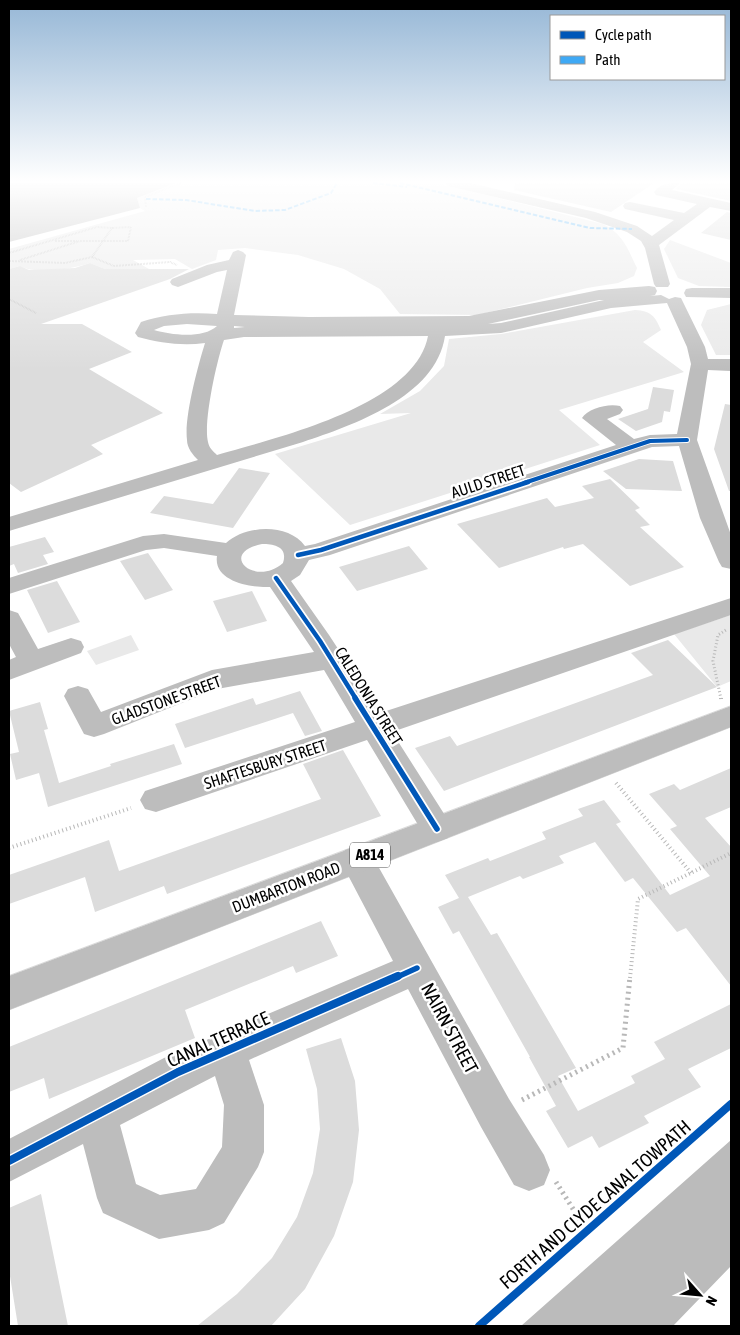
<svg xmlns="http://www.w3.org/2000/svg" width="740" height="1335" font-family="'Asap Condensed',sans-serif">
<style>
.green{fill:#e9e9e9}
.water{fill:#bbb}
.building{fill:#dcdcdc}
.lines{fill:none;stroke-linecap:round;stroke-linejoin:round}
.major-casing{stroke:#dbdbdb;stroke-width:1}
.path-far3{stroke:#b8b8b8;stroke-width:2;stroke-dasharray:0.5 1;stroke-linecap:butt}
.path-far2{stroke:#b8b8b8;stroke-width:3;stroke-dasharray:1 2.5;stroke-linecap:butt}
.path-far1{stroke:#b8b8b8;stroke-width:4;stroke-dasharray:1 3;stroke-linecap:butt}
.path{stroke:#b8b8b8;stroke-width:5;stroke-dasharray:2 4;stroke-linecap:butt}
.minor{fill:#bdbdbd;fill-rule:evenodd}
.major{fill:#bdbdbd;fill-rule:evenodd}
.quiet{stroke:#3fa9f5;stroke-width:2;stroke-dasharray:4.5 2;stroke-linecap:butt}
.cycleway-far3-casing{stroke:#fff;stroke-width:6}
.cycleway-far2-casing{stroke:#fff;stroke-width:8}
.cycleway-far1-casing{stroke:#fff;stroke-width:9}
.cycleway-casing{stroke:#fff;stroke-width:11}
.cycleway-far3{stroke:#0057b8;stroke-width:4}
.cycleway-far2{stroke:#0057b8;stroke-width:4.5}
.cycleway-far1{stroke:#0057b8;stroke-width:5.5}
.cycleway{stroke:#0057b8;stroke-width:8}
.labels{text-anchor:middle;stroke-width:5;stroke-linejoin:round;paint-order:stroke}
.shield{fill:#fff;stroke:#4c4c4c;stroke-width:1}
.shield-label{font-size:15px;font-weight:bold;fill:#000}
.street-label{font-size:16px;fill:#000;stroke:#fff}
.near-street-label{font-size:19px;fill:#000;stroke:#fff}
</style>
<rect width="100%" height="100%" fill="#fff"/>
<path class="green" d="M176,183H437L603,224C624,235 627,248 637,268L634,276L618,283L587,288L477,315L400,314L380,289L344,269L298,255L245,248L218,250L216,260L192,269L175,259L133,260L149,269H105L90,263C72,269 37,275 20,266L9,269V249L145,211L140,208L137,198Z
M670,240L731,263V287L699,286L678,278L664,249Z
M731,304V355H716L701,325L707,310Z
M635,310C651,311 655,316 661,330L643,342L684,372L559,410L600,445L350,525L275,454L411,413L380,414L420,391L444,366L449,339L501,334Z
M731,615V681L717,687L674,634Z
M131,635L139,650L96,665L87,651Z"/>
<path class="water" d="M9,183H176L137,198L140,208L9,242Z
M731,1140V1266L673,1326H521Z"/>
<path class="building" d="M515,183H654L611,212L514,190Z
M682,183H731V201L676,189Z
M727,212L731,213V240L701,233Z
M90,263L105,269H189L170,279L41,324H82L132,352L89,369L163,413L91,445L103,454L21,492L9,483V269L20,266L29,270L75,268Z
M653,387L674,390L670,412L664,411L662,422L636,431L618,419L648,409Z
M725,404L731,405V491H729L714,449Z
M639,459L673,461L682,491L626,489L603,471Z
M239,468L270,473L233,528L150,513L164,496L213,504Z
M610,479L640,508L635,510L650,525L640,527L684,567L630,586L583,544L564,549L563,547L499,568L457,524L547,498L555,507L594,498L582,486Z
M45,537L54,552L43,555L48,564L18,573L14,564L9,566V547Z
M409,546L428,569L357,591L339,567Z
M148,553L173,590L145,600L120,561Z
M57,581L80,622L48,633L27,590Z
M252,591L267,621L227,632L213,601Z
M668,640L717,687L444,791L415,748L450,736L457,746L653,675L631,653Z
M300,691L322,731L305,736L293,713L185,748L175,724L253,698L256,705Z
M40,702L48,729L44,730L59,783L111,766L110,764L174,744L182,764L48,807L39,773L16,780L10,754L19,752L9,711Z
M343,750L381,816L167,894L164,886L95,912L85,877L9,904V875L109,840L119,871L321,799L303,764Z
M731,768V807L705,818L731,847V986L686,928L677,932L633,878L625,882L595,842L559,856L564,863L523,879L520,876L468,897L491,935L497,933L576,1068L558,1076L578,1111L635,1083L631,1076L665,1059L654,1042L731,1004V1048L688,1069L701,1087L644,1116L649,1123L599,1148L592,1136L568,1148L546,1111L556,1106L529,1057H530L459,931L453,934L438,907L459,898L445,875L488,858L490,861L546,839L542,832L583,816L578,809L604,800L621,822L616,824L670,895L710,876L670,829L677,826L649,794L674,784L680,790Z
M321,921L338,956L296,973L293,966L185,1010L195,1038L49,1099L44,1078L9,1092V1047Z
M341,1038L355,1081L359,1130L353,1182L334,1236L305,1289L271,1326H197L237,1294L272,1258L297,1217L313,1173L320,1129L317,1089L306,1049Z
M41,1194L68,1326H18L9,1270V1208Z"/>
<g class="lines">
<defs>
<path id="major" d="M731,706V727L9,1010V976Z"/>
</defs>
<use href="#major" class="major-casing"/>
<path class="path-far3" d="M146,207L145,197L181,183
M55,241H77
M9,253L97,227L112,228L92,257
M20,260L80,241H128L131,227L112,228
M9,261L65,263L92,257L114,266L170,262L177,265
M9,299L36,313"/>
<path class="path-far2" d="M721,699L713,661L718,635L726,630"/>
<path class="path-far1" d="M721,698V700
M616,783L691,873
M9,848L131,808
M630,978L638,899L731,853"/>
<path class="path" d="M522,1100L623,1048L630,976
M556,1182L587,1231"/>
<path class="minor" d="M446,183H470L595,212L637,226L652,236L674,220L625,209L623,206L625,203L630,202L684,213L697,204L656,195L654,192C661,183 669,183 680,183L672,190L731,203V211L710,207L659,245L670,284L668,287H656L654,284L645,248L641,241L627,232L586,218L448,186Z
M238,250L243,252L246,255L234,315L309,317L469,316L599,290L649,286L655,287L657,291L655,295L650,296L661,295L669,299L675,297L681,298L705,347L708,359H731V371L708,370L697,440L731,535V569L722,567L719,562L700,518L679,446L652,447L330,555L309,560L300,575L291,581L329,635L380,713L731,598V615L392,732L448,820L453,829L448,838L437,842L426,838L367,740L156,812L145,809L140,800L145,791L355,722L324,670L217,689L104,734L94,737L84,734L64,696L68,689L78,686L88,689L101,712L212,670L314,652L270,587C252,588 213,582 217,556L164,548L146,550L9,594V578L143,536L164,534L226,543C246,525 288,523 305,546L315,544L616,445L582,418C588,408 609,403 620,406L623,410L620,414L607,419L634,439L650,435L677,434L691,364L687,347L667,303L611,308L501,333L445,336C436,397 353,425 303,442L9,531V517L198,460C193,455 187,448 187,440C184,417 198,366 205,343C182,346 160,343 138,337L135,333L141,322C166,314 190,312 217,314L227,270L217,272L178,287L172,285L170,282L172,279L207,265L229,260L233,252ZM599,300H604L501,323L488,324ZM187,324L217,326C203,339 171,335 154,330L164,326ZM234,326L245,327L234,328ZM428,336C415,406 275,438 217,455C213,451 209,448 208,442C203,422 217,360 224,340L244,337ZM262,544C275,544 288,547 283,563C255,588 217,553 262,544Z
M692,288H731V298L686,297L684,293L686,289Z
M9,610L18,613L38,649L71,638L81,641L84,647L81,653L9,680V660L16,657L9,644Z
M357,846L369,850L509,1099L544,1155L550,1170L544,1185L529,1191L514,1185L481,1127L408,989L249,1060L264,1105V1152L258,1167L224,1223L209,1230L159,1239L103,1213L97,1198L83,1144L9,1182V1139L164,1058L393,961L340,860L345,850ZM215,1076L224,1105L222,1147L196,1189L160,1195L136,1184L120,1125Z"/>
<use href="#major" class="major"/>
<path class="quiet" d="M373,183L407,187
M400,183L590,228L632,229
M146,199L186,200L255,211L285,210L331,193L337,183"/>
<defs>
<path id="cycleway-far3" d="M524,483L650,441L687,440"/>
<path id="cycleway-far2" d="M298,555L321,550L528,482
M276,578L320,641L356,699"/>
<path id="cycleway-far1" d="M355,698L437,829
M395,978L417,968"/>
<path id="cycleway" d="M9,1161L178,1072L398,976
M479,1326L731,1104"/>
</defs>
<use href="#cycleway-far3" class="cycleway-far3-casing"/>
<use href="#cycleway-far2" class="cycleway-far2-casing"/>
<use href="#cycleway-far1" class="cycleway-far1-casing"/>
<use href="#cycleway" class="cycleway-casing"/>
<use href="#cycleway-far3" class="cycleway-far3"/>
<use href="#cycleway-far2" class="cycleway-far2"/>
<use href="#cycleway-far1" class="cycleway-far1"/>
<use href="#cycleway" class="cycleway"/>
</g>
<linearGradient id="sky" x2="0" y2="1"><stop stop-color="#96b7d6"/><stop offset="0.49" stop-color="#fff"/><stop offset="1" stop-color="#fff" stop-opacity="0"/></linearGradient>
<rect width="740" height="370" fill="url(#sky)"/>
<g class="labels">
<rect class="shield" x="350" y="842.5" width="40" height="25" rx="4"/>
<g class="shield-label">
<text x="370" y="860">A814</text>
</g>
<g class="street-label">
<text transform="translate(488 481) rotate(-18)" y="6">AULD STREET</text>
<text transform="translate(369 696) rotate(58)" y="6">CALEDONIA STREET</text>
<text transform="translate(166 700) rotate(-20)" y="6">GLADSTONE STREET</text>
<text transform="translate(265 764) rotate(-18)" y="6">SHAFTESBURY STREET</text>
<text transform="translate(286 887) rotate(-21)" y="6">DUMBARTON ROAD</text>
</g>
<g class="near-street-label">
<text transform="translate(450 1028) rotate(62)" y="7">NAIRN STREET</text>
<text transform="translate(218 1039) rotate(-24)" y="7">CANAL TERRACE</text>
<text transform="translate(595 1204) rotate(-41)" y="7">FORTH AND CLYDE CANAL TOWPATH</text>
</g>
</g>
<rect width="740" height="1335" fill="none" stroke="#000000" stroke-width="20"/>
<rect x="550" y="15" width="175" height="65" fill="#ffffff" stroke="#999999"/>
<rect x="560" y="31" width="25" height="8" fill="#0057b8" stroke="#999999"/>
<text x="595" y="40" font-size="15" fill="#000000">Cycle path</text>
<rect x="560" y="56" width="25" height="8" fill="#3fa9f5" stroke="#999999"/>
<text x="595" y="65" font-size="15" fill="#000000">Path</text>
<g transform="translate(700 1295) rotate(117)" stroke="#ffffff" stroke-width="4" paint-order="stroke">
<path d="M0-4L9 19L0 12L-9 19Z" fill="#000000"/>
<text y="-8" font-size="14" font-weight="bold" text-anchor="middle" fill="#000000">N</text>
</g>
</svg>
